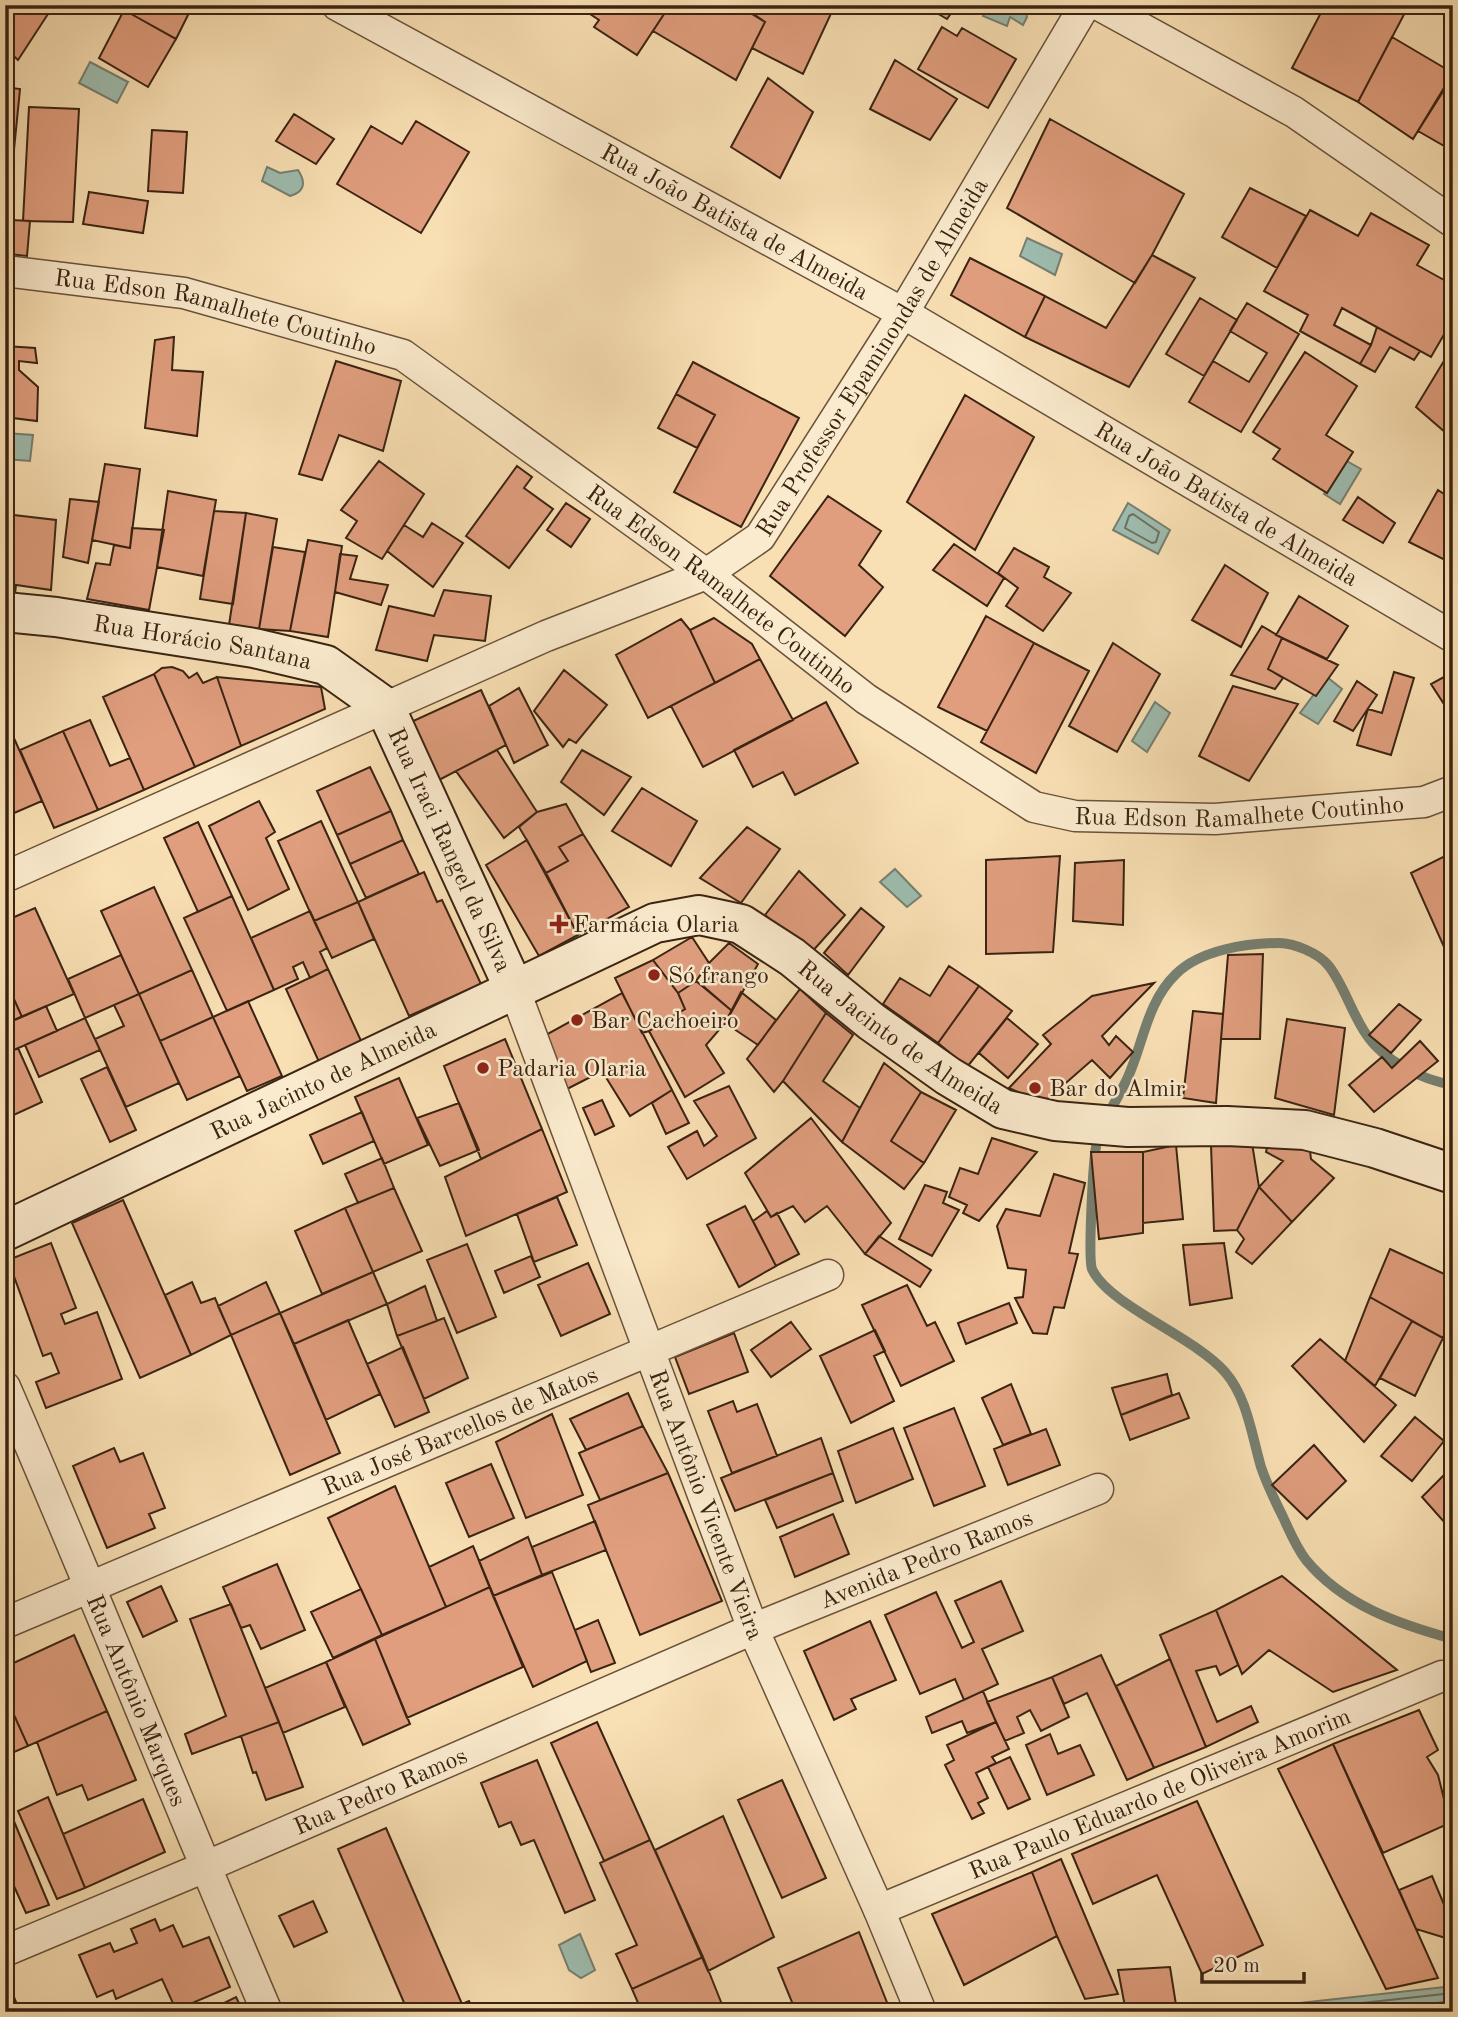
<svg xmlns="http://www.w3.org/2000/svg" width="1458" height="2017" font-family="'Old Standard TT',serif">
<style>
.water{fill:#9ebdb0;stroke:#767f71;stroke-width:2}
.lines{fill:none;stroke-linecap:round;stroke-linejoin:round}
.shore{stroke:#6c7061;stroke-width:2}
.stream{stroke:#767f71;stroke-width:10}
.building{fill:#e09e7e;stroke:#3a2312;stroke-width:2}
.street-casing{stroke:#6a523a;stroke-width:33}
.secondary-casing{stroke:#3a2312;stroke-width:42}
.street{stroke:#fbebce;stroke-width:30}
.secondary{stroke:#fbebce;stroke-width:38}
.poi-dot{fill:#8f2418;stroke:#fbebce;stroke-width:2.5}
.labels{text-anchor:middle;stroke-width:5;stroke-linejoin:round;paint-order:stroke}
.street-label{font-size:24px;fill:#3a2312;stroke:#fbebce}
.poi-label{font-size:24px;fill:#3a2312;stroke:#fbebce;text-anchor:start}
</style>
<rect width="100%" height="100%" fill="#f9e0b4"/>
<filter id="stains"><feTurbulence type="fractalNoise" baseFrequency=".00286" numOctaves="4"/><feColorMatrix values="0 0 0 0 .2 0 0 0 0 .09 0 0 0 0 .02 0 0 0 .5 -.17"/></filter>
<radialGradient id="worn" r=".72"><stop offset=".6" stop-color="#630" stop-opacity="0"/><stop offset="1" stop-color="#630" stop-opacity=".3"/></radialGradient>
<path class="water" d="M988,5H1025L1027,17L1023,25L1010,17L1007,26L983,16Z
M90,62L128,82L117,103L79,83Z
M267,167L280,173L298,170C306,182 305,192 290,196L262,181Z
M1027,238L1062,254L1055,275L1020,256Z
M5,433L33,435L30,461L5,459Z
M1345,460L1361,469L1340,504L1324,494Z
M1128,503L1170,530L1158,554L1113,530Z
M1327,677L1342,689L1318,724L1300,713Z
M1155,702L1170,713L1147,752L1132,741Z
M895,869L921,896L907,907L880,882Z
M580,1934L595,1970L581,1978L569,1970L559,1945Z
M1453,1986V2012H1217Z"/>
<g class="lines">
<path class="shore" d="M1133,514L1159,532L1156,542L1152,543L1125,528L1129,516Z
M1280,2012L1453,1993
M1360,2012L1453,2001"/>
<path class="stream" d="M1453,1085C1422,1080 1384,1061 1366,1034C1352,1014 1343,983 1328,965C1318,953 1294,943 1279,943C1247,943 1200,950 1176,974C1147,1002 1144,1041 1128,1077C1118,1099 1103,1119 1097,1142C1093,1156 1088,1258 1092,1269C1108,1305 1195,1337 1225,1372C1247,1397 1252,1436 1261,1467C1267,1485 1275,1501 1283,1517C1290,1532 1296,1547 1306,1560C1343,1605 1398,1624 1453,1639"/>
</g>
<path class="building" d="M5,5H38L50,11L18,60L5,48Z
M127,5H193L176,39L124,10Z
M596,5H670L637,55L594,27L599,20L590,14Z
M670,5H737L765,22L736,80L653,31Z
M740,5H792L804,12L807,5H835L803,74L752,48L765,22Z
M923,5H957L947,19Z
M1325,5H1409L1358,102L1292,68Z
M124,10L176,39L148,87L99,58Z
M942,27L957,36L962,28L1016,59L988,108L918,69Z
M1392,37L1453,73L1413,139L1358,102Z
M895,60L957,99L930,140L870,109Z
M768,78L813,112L780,178L731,147Z
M1449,82L1453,84V151L1418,131Z
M5,87L20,89L13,160L5,159Z
M29,107L79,109L73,222L23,221Z
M294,114L334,139L316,164L276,141Z
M1050,119L1184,194L1152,255L1135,283L1007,208Z
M416,121L469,152L421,233L337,184L371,126L402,144Z
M152,130L187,132L183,193L148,191Z
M1250,188L1306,216L1277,268L1222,237Z
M89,192L148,201L143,233L83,224Z
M1310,210L1358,236L1371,213L1429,245L1417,265L1453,285V319L1431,357L1342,308L1334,325L1371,345L1360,364L1300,331L1308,315L1264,291Z
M11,220L30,221L27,256L9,254Z
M1152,255L1195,278L1129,387L1025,337L1045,296L1106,328Z
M970,258L1045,296L1025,337L951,295Z
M1200,298L1237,320L1204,376L1166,354Z
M1247,303L1299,334L1241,432L1189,402L1213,361L1249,382L1267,353L1230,331Z
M1377,327L1420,351L1414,360L1390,347L1375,372L1360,364L1371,345Z
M174,337L172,370L203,372L197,436L145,428L155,340Z
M5,346L35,348L37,363L19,361V370L38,387L37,421L5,417Z
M1453,346V439L1416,407Z
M1305,352L1357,386L1326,435L1353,452L1327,493L1273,459L1280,449L1253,432Z
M336,361L401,381L383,451L339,435L322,480L299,474Z
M693,362L799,418L741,527L674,492L715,415L676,394Z
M676,394L715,415L697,448L658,428Z
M965,395L1034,437L975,550L907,502Z
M379,461L424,494L382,559L346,538L357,521L341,510Z
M105,464L140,469L130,548L92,540Z
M517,466L532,477L524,488L553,509L509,568L466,536Z
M1438,490L1453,500V564L1409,542Z
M168,491L216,500L203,576L157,567Z
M828,496L881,531L859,565L883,587L845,636L770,576Z
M1358,497L1395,523L1383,543L1343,520Z
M70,499L99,502L88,563L63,557Z
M566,503L590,519L571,547L547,530Z
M214,511L246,513L233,604L200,599Z
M246,513L277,519L259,629L229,625Z
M5,514L56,520L51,590L16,585L15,594L5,593Z
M432,523L463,543L433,587L387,551L404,525L423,537Z
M132,528L164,530L149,610L87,599L96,563L110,565L114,545L130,548Z
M308,540L342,546L328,637L290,631Z
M954,544L1004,578L987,606L933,570Z
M273,547L305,552L290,631L259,629Z
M1014,548L1049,567L1044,577L1071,593L1043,631L1006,606L1018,588L998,573Z
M340,554L357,556L350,579L388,585L381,605L335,592Z
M1225,565L1268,593L1241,647L1192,620Z
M444,590L491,596L485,641L434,635L427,661L376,650L389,606L434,616Z
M1299,596L1348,626L1327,659L1276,635Z
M986,616L1034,643L987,731L938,707Z
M714,618L752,644L760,659L715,683L690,630Z
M681,619L690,630L715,683L648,718L616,655Z
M1262,626L1282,638L1268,669L1283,678L1275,689L1231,675Z
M1282,638L1338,665L1316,696L1268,669Z
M1034,643L1089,671L1036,773L981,742Z
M1113,643L1160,674L1117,752L1069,726Z
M760,659L793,720L703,767L671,706Z
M172,667L183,671L189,678L197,673L203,683L217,677L241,746L195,767L154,674L162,668Z
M564,670L607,705L576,743L569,739L563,747L534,711Z
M1394,672L1414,678L1391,755L1357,745L1368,709L1382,713Z
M1453,672V718L1431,684Z
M154,674L195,767L144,790L103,697Z
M217,677L321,687L325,709L241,746Z
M1357,681L1377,695L1353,731L1334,721Z
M1233,686L1298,704L1249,781L1199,756Z
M519,688L548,745L514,763L489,706Z
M481,690L506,745L437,781L411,722Z
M826,702L858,763L795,795L783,772L753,787L734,750Z
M5,718L42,801L5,817Z
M90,720L110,766L130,758L144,790L98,810L63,731Z
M63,731L98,810L54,828L20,750Z
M497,750L537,812L504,838L456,771Z
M582,750L631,777L604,815L561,782Z
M370,767L391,811L337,835L317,791Z
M642,788L697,821L671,866L612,831Z
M259,801L275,832L266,838L289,889L248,910L209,826Z
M566,804L583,834L559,847L568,861L546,873L519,827L537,812Z
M391,811L403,840L350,864L337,835Z
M321,821L358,902L314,921L278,841Z
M198,822L232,896L198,912L164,838Z
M747,827L780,849L741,903L700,878Z
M583,834L629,907L578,935L546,873L568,861L559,847Z
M403,840L419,874L366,898L350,864Z
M527,840L578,935L539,956L486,865Z
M1447,855L1453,869V943L1444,947L1411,873Z
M1060,856L1053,952L986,954V860Z
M1124,860L1123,925L1073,921L1075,863Z
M799,871L845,915L810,954L765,915Z
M424,872L437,902L442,900L481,984L409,1016L358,902Z
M154,887L192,970L139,994L101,911Z
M232,896L274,990L227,1011L184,918Z
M358,902L374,939L332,958L314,921Z
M35,908L74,994L22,1017L5,979V921Z
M861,908L884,927L848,975L824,953Z
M310,911L327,948L320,952L328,969L310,978L303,962L293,967L298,979L274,990L251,938Z
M692,937L709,963L696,981L678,993L653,960Z
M729,943L758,964L732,1011L703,986L712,975L704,968Z
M1263,954L1260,1039H1221L1228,955Z
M121,955L139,994L85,1018L68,979Z
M653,960L678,993L685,1009L649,1031L642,1033L615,978Z
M949,966L979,986L938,1043L883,1004L900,978L930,996Z
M328,969L362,1043L319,1062L286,989Z
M192,970L213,1017L160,1041L139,994Z
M5,979L22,1017L5,1024Z
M696,981L732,1011L725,1023L706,1045L724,1073L685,1097L649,1031L685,1009L678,993Z
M1154,983L1102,1036L1109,1045L1116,1036L1133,1052L1110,1078L1092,1060L1043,1103L1009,1088L1051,1044L1043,1035L1092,996Z
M979,986L1012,1011L967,1067L938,1043Z
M800,989L826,1013L783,1081L774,1092L747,1059Z
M741,992L776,1020L758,1045L725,1023Z
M622,993L672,1090L630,1116L602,1071L567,1089L544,1036Z
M139,994L179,1083L126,1107L95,1039L124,1026L114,1005Z
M248,1001L282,1076L247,1091L213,1017Z
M1399,1004L1421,1020L1391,1053L1369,1035Z
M46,1006L57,1031L5,1054V1035L13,1032L9,1022Z
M1193,1011L1223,1014L1216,1103L1183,1098Z
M826,1013L853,1035L823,1081L860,1108L842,1142L783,1081Z
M213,1017L240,1076L187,1100L160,1041Z
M85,1018L100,1050L39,1077L25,1045Z
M1007,1018L1038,1044L1008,1078L979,1053Z
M1287,1019L1345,1028L1334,1115L1275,1098Z
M505,1039L542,1129L481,1159L444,1066Z
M1420,1041L1438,1061L1374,1112L1349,1085L1382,1057L1392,1068Z
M18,1048L42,1102L5,1119V1054Z
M884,1063L921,1092L891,1141L924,1163L904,1189L842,1142Z
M107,1067L136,1130L110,1142L81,1079Z
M399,1078L428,1145L384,1164L355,1097Z
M729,1086L756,1138L687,1179L668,1147L697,1131L704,1146L717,1136L694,1101Z
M672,1090L689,1123L666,1134L652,1103Z
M921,1092L956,1110L924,1163L891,1141Z
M602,1100L614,1126L595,1135L583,1108Z
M459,1103L479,1150L440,1166L417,1118Z
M362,1112L374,1141L323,1164L310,1135Z
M811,1118L891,1223L865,1254L827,1206L805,1222L793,1206L771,1217L745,1173Z
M542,1129L567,1192L466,1236L445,1177Z
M992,1138L1037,1152L979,1221L963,1213L967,1205L949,1197L960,1168L978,1174Z
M1269,1139L1310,1151L1311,1159L1334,1178L1292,1222L1259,1187L1283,1161L1266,1152Z
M1252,1143L1259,1187L1237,1230L1214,1231L1211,1145Z
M1176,1145L1183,1219L1143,1223V1152Z
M1091,1152H1143V1233L1099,1239Z
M382,1158L394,1188L358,1203L345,1174Z
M1054,1174L1085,1183L1069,1253L1078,1254L1064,1308L1054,1307L1047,1334L1033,1333L1015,1298L1023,1297L1026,1270L1008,1268L997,1226L1006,1209L1040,1216Z
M925,1185L947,1192L943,1203L959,1210L932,1256L899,1239Z
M1259,1187L1292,1222L1252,1264L1236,1252L1244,1239L1237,1230Z
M394,1188L422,1251L373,1272L345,1208Z
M557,1197L577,1245L534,1262L517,1214Z
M123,1200L191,1355L140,1378L72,1223Z
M745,1206L776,1266L739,1287L707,1225Z
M345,1208L373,1272L322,1294L295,1231Z
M767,1211L771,1217L777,1213L799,1254L776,1266L753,1221Z
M879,1236L931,1270L920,1287L865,1254Z
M51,1243L76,1308L61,1314L65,1324L97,1312L122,1379L46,1408L36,1382L59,1373L51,1353L43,1356L8,1260Z
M1224,1243L1232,1298L1190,1305L1183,1245Z
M467,1244L496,1317L457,1333L427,1260Z
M1390,1249L1453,1278V1308L1443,1338L1370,1297Z
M531,1256L540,1277L504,1293L495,1271Z
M588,1263L610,1314L561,1336L538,1285Z
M373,1272L387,1304L294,1344L280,1313Z
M192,1282L201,1303L215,1298L231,1335L191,1355L165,1295Z
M266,1282L280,1313L231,1335L218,1306Z
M907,1285L927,1326L935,1322L954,1361L901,1386L862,1305Z
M425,1286L437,1321L397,1336L387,1304Z
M1370,1297L1412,1321L1375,1386L1345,1361Z
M1009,1303L1017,1323L966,1344L958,1323Z
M280,1313L340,1453L290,1475L231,1335Z
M444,1318L468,1378L424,1399L397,1336Z
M348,1320L380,1394L326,1420L294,1344Z
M1412,1321L1443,1338L1415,1396L1380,1378Z
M791,1322L811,1349L771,1377L751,1350Z
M875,1330L885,1351L874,1356L894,1401L851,1423L820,1356Z
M734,1333L748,1372L689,1394L675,1357Z
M1320,1339L1396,1405L1364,1442L1292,1366Z
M403,1347L429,1412L395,1427L367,1364Z
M1167,1374L1172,1395L1121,1415L1112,1388Z
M1011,1384L1031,1434L1003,1445L982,1398Z
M628,1393L643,1426L586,1450L570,1419Z
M1179,1393L1189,1418L1130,1440L1121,1415Z
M733,1401L737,1412L757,1404L777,1456L732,1473L708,1411Z
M954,1408L985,1486L934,1506L904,1428Z
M552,1414L583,1495L526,1518L496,1442Z
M1415,1417L1444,1441L1412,1481L1381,1456Z
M643,1426L668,1473L600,1500L579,1453Z
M893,1428L913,1479L856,1503L838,1451Z
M1046,1429L1060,1465L1008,1485L994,1449Z
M821,1438L833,1473L735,1511L721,1478Z
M1314,1445L1346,1481L1307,1519L1272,1485Z
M114,1448L120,1462L143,1453L165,1508L149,1514L155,1528L107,1548L73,1466Z
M491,1464L514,1518L469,1537L446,1483Z
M1453,1466V1517L1445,1523L1422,1497Z
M668,1473L722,1601L640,1635L588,1505Z
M833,1473L843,1501L777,1528L765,1500Z
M395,1486L446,1607L382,1635L328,1518Z
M833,1514L849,1554L795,1577L780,1537Z
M595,1521L606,1550L542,1575L532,1547Z
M528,1537L542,1575L493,1596L479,1561Z
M473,1546L490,1587L446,1607L429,1567Z
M277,1564L305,1630L261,1649L250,1625L241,1628L223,1587Z
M552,1572L587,1661L533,1687L493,1596Z
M1282,1576L1397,1670L1333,1692L1269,1650L1242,1674L1216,1610Z
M1001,1581L1023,1631L982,1649L998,1684L964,1700L955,1679L920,1694L885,1615L936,1592L962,1648L974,1642L955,1601Z
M161,1586L177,1621L143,1637L127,1602Z
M490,1587L523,1667L407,1718L375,1639Z
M361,1589L382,1635L333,1658L311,1612Z
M231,1604L279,1722L192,1754L185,1734L226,1716L190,1619Z
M1216,1610L1238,1665L1220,1675L1216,1666L1196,1671L1217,1722L1251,1706L1258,1722L1206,1747L1160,1635Z
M598,1620L615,1663L591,1672L575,1630Z
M870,1621L896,1680L851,1699L856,1709L834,1720L804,1651Z
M74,1635L107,1711L28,1746L5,1695V1667Z
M375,1639L410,1724L363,1745L326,1662Z
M1101,1655L1154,1768L1127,1780L1087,1693L1064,1704L1052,1677Z
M1170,1659L1206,1747L1154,1768L1116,1686Z
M326,1662L345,1707L283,1733L265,1688Z
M1052,1677L1069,1717L1041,1731L1030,1710L1017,1717L1024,1733L1005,1741L987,1702Z
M983,1691L996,1722L967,1733L962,1721L932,1733L926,1717Z
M5,1695L28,1746L5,1756Z
M1419,1710L1438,1750L1427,1757L1438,1775L1450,1823L1383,1853L1333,1744Z
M107,1711L136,1780L88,1800L82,1785L57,1795L37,1742Z
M279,1722L303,1787L266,1800L256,1772L253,1773L241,1736Z
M597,1722L650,1840L604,1861L551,1743Z
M996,1722L1009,1749L992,1757L996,1763L976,1773L988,1798L978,1803L984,1813L972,1819L945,1765L954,1760L947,1745Z
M1050,1734L1058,1754L1080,1745L1094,1775L1047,1795L1026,1745Z
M1333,1744L1416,1929L1438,1978L1386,1989L1278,1769Z
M1010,1757L1030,1799L1008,1809L988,1767Z
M537,1760L595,1900L565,1913L534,1840L521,1845L511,1822L499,1827L481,1783Z
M782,1780L826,1878L782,1898L738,1800Z
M48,1797L85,1888L57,1899L18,1811Z
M143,1799L165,1852L85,1888L63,1834Z
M1197,1801L1263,1945L1202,1974L1157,1875L1093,1904L1072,1854Z
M723,1816L774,1937L708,1971L655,1850Z
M13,1819L49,1905L26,1913L5,1866V1823Z
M386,1828L462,2004L469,2001L474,2012H408L338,1849Z
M650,1840L703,1957L632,1989L616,1954L637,1945L600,1863Z
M1061,1859L1118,1994L1085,1999L1057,1936L1032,1872Z
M1032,1872L1057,1936L964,1985L932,1914Z
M1432,1876L1453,1926V1933L1449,1939L1416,1929L1399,1890Z
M313,1901L327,1932L294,1947L279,1916Z
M155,1919L160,1931L173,1925L183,1947L209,1937L230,1987L176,2010L162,1979L116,1999L113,1990L97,1997L79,1955L110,1943L114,1952L137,1943L131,1929Z
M859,1932L888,2005L874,2012H796L778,1968Z
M703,1957L725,2012H642L632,1989Z
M1170,1967L1177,2011L1126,2012L1118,1970Z
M8,1982L20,2012H5V1983Z
M236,1997L243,2012H206Z"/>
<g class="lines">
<defs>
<g id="street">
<path id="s1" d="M337,5L903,313L1453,637"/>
<path d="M1099,5L1294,112L1453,222"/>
<path id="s2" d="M5,271L184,293L403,355L706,574L866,699L1034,807L1075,816L1215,819L1424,802L1453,791"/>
<path id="s3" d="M5,877L546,636L706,574L760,537L903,313L1085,5"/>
<path id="s4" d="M515,991L753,1629L879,1910L919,2007"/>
<path id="s5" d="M5,1387C95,1594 178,1804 267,2012"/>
<path id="s6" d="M5,1623L828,1275"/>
<path id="s7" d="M879,1910L1442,1676"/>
<path id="s8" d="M5,1951L205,1867L753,1629L1098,1489"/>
</g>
<g id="secondary">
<path id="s9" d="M5,612L56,617L254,648L326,665L385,707L515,991"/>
<path id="s10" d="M5,1231L655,923L699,915L741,924L792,957L872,1022L948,1076L1003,1109L1055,1121L1128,1127L1227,1126L1305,1130L1375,1148L1453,1174"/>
</g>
</defs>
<use href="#street" class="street-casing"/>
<use href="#secondary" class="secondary-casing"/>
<use href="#street" class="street"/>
<use href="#secondary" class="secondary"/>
</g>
<g class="poi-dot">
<path d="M555.5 913.5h7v7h7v7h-7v7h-7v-7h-7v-7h7z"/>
<circle cx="654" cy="975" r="7"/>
<circle cx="577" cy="1020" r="7"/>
<circle cx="483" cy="1068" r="7"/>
<circle cx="1035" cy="1088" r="7"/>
</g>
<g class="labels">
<g class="street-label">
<text dy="8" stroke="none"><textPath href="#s1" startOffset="453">Rua João Batista de Almeida</textPath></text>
<text dy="8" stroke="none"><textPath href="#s2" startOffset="215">Rua Edson Ramalhete Coutinho</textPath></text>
<text dy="8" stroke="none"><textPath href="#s3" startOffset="1041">Rua Professor Epaminondas de Almeida</textPath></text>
<text dy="8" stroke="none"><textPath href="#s1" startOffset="1020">Rua João Batista de Almeida</textPath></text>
<text dy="8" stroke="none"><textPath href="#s2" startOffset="803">Rua Edson Ramalhete Coutinho</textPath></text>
<text dy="8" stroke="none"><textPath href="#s9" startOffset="200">Rua Horácio Santana</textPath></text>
<text dy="8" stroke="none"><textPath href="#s2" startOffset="1391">Rua Edson Ramalhete Coutinho</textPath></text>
<text dy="8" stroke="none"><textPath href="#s9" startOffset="555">Rua Iraci Rangel da Silva</textPath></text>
<text dy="8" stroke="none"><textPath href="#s10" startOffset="1003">Rua Jacinto de Almeida</textPath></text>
<text dy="8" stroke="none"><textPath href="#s10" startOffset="352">Rua Jacinto de Almeida</textPath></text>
<text dy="8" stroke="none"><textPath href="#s6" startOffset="494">Rua José Barcellos de Matos</textPath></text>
<text dy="8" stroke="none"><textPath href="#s4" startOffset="548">Rua Antônio Vicente Vieira</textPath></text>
<text dy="8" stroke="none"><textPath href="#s8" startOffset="1001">Avenida Pedro Ramos</textPath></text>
<text dy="8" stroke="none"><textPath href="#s5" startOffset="340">Rua Antônio Marques</textPath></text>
<text dy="8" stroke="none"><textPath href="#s8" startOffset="408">Rua Pedro Ramos</textPath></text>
<text dy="8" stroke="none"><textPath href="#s7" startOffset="304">Rua Paulo Eduardo de Oliveira Amorim</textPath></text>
</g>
<g class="poi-label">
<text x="573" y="932">Farmácia Olaria</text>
<text x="668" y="983">Só frango</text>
<text x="591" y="1028">Bar Cachoeiro</text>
<text x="497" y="1076">Padaria Olaria</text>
<text x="1049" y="1096">Bar do Almir</text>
</g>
</g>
<rect width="1458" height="2017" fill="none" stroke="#f9e0b4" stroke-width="28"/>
<rect x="7" y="7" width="1444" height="2003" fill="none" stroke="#3a2312" stroke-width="3.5"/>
<rect x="14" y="14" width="1430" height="1989" fill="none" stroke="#3a2312" stroke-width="2"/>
<path d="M1202 1972v10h102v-10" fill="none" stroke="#3a2312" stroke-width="3.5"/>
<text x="1213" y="1972" font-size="21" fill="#3a2312" stroke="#fbebce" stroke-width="5" paint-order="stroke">20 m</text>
<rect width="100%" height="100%" filter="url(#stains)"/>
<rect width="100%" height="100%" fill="url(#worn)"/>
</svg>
